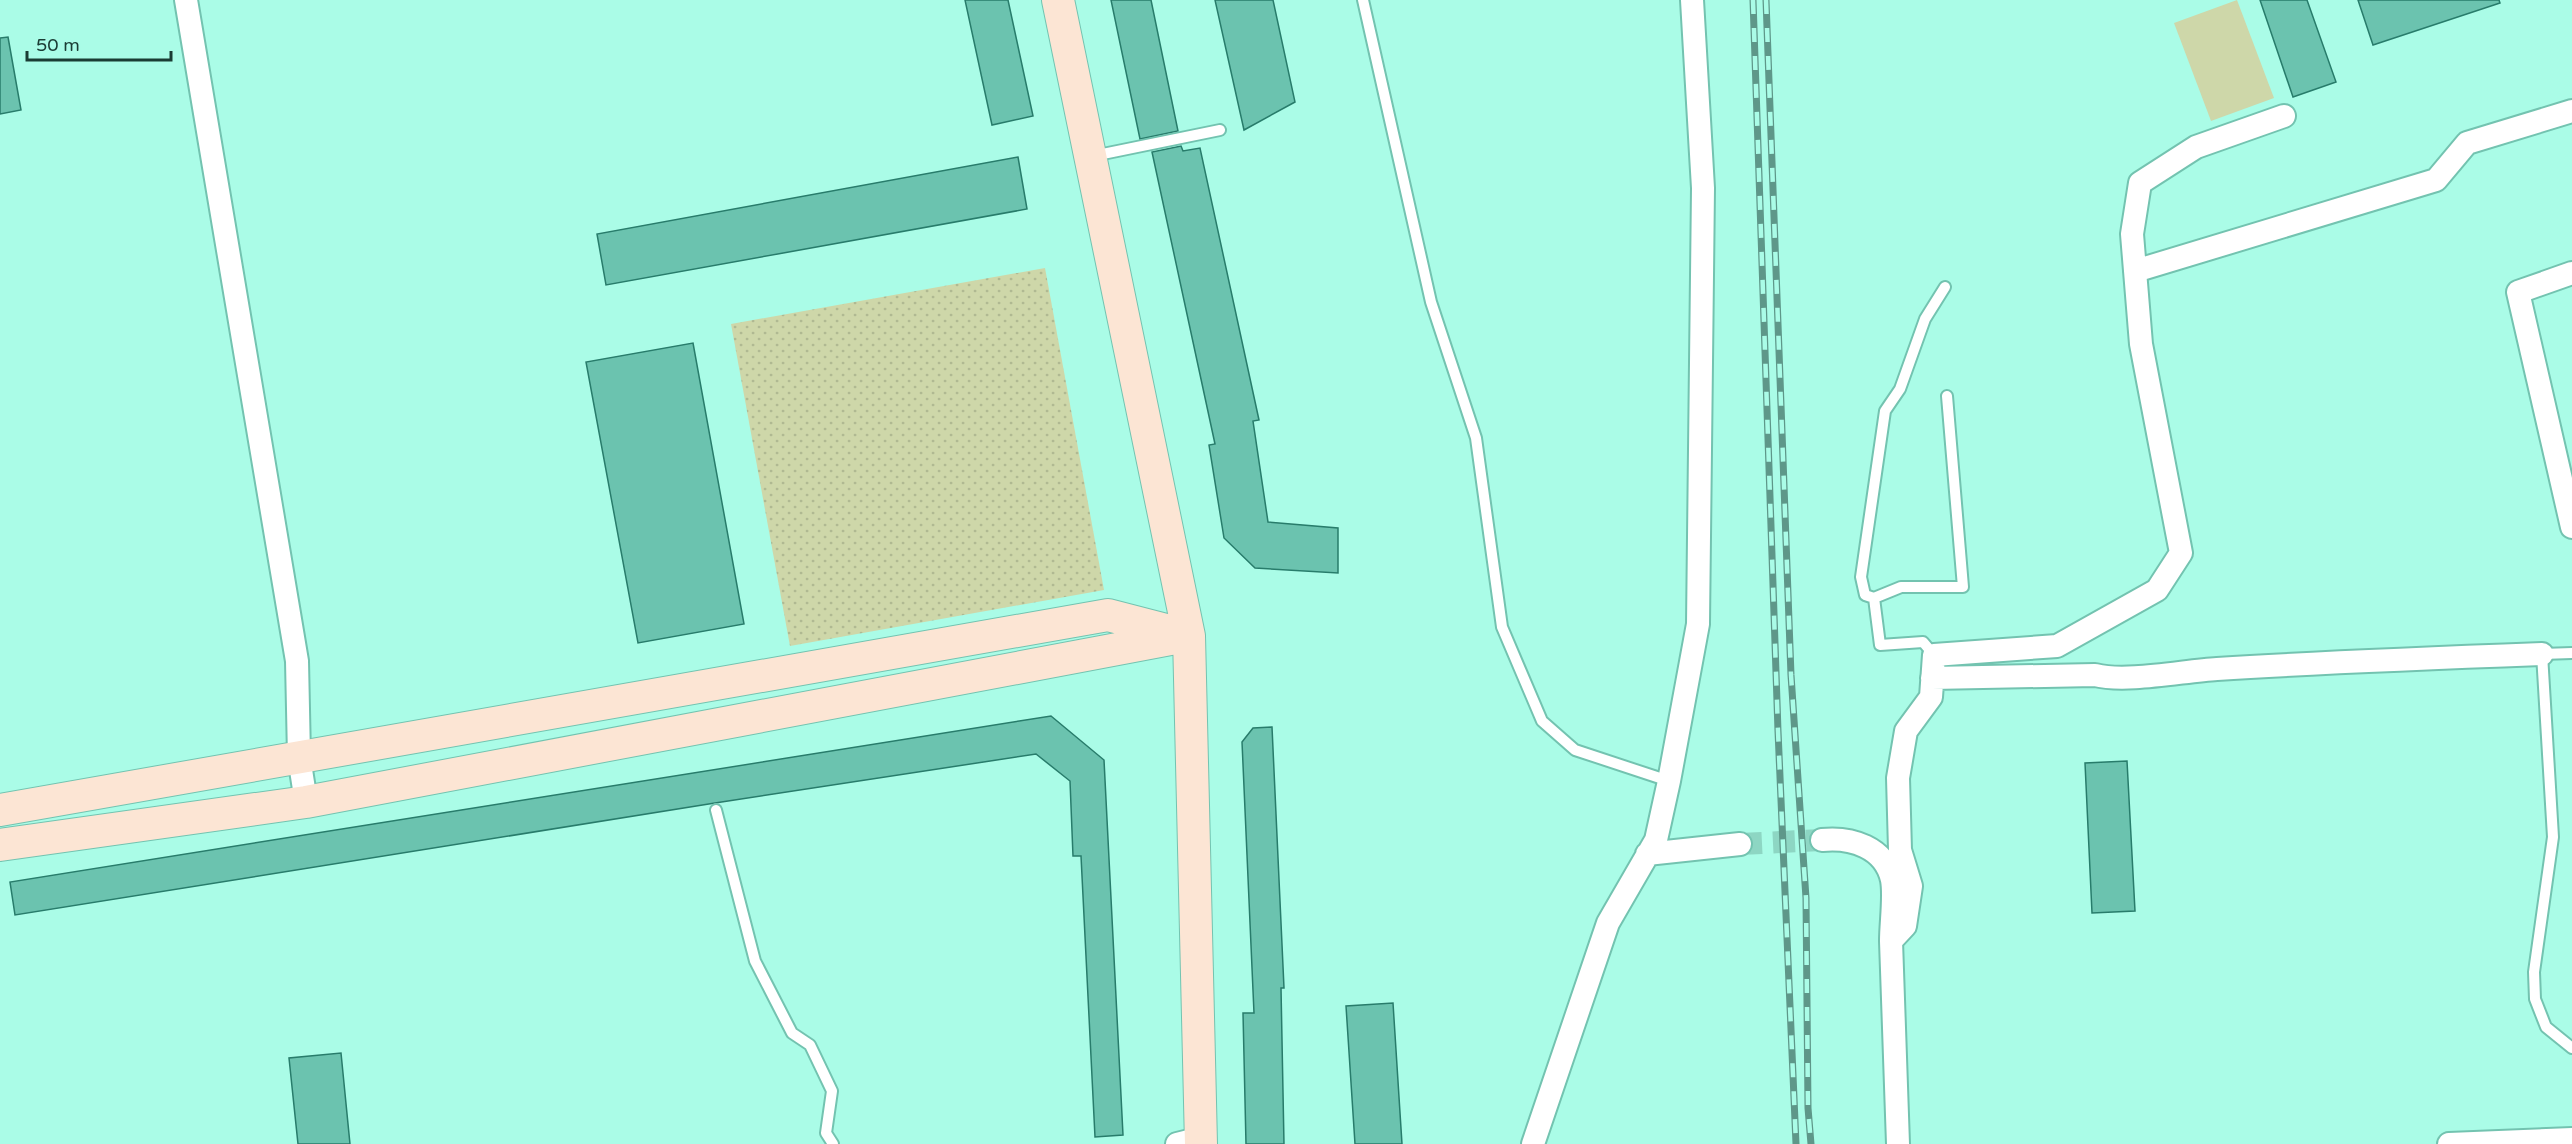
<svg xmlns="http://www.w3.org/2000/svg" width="2572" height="1144" font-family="'Varela Round',sans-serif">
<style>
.park{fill:url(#park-dots)}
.pitch{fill:#ced7a9}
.building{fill:#6bc3af;stroke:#287c6b;stroke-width:1.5}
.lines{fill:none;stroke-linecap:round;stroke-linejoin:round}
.street-tunnel{stroke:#8dd6c3;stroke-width:22;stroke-dasharray:22 11;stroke-linecap:butt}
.lane-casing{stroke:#73c3b0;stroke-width:14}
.street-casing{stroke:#73c3b0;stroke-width:26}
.secondary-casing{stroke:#73c3b0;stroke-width:34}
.lane{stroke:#fff;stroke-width:10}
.street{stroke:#fff;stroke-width:22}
.secondary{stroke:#fce5d4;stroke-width:32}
.rail-casing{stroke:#5e9789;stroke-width:7}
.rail{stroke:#aafce7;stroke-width:4.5;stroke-dasharray:14;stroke-linecap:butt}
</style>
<defs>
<pattern id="park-dots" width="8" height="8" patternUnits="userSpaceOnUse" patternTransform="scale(1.5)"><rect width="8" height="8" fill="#ced7a9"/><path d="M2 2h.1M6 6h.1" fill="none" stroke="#b0b992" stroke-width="1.8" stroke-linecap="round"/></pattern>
</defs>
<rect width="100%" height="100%" fill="#aafce7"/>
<path class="park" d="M1045,268L1104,590L790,646L731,324Z"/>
<path class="pitch" d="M2237,0L2274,98L2211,121L2174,23Z"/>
<path class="building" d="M965,0H1008L1033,116L992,125Z
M1111,0H1151L1178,131L1140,139Z
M1215,0H1273L1295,102L1244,130Z
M2260,0H2307L2336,82L2293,97Z
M2358,0H2499L2500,3L2373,45Z
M8,37L21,110L0,114V38Z
M1181,146L1183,151L1200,148L1259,420L1253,421L1268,522L1338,528V573L1255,568L1224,538L1209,445L1215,444L1152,152Z
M1018,157L1027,209L606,285L597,234Z
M693,343L744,624L638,643L586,362Z
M1051,716L1104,760L1123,1135L1095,1137L1081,856H1073L1070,781L1036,754L715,803L15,915L10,882Z
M1272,727L1284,988H1281L1284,1144H1246L1243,1013H1254L1242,742L1253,728Z
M2127,761L2135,911L2092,913L2085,763Z
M1393,1003L1402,1144H1355L1346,1006Z
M341,1053L350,1144H298L289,1058Z"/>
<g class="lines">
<path class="street-tunnel" d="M1740,844L1822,840"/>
<defs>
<path id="lane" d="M1363,0L1431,302L1476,438L1502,627L1542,721L1575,750L1669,781
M1093,156L1220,130
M1874,598L1865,595L1861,577L1885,411L1900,389L1925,319L1945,287
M2572,653L2542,654L2553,837L2534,972L2535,999L2546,1027L2572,1048
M1934,655L1923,642L1880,645L1874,598L1901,587H1963L1947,396
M716,810L755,961L792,1033L810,1045L832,1091L826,1133L833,1144"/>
<path id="street" d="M186,0L297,661L299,757L306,802
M2135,271L2436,180L2467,143L2572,111
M2572,273L2518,292L2572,527
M1932,678L2095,675C2126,683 2183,671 2217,669C2326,662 2434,658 2542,654
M1822,840C1851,837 1885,847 1892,880C1895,896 1891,923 1891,941
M1647,854L1740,844
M1177,1144L1201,1138
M1533,1144L1608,923L1656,840L1669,781L1698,624L1703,188L1692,0
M1898,1144L1891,941L1905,926L1911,886L1900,850L1898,778L1906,731L1931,697L1934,655L2057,646L2157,590L2181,553L2141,344L2132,234L2140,183L2196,147L2284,116
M2449,1144L2572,1139"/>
<path id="secondary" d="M1058,0L1189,636L1201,1144
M0,810L1108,615L1189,636
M0,845L306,802L1181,637"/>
</defs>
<use href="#lane" class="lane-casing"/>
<use href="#street" class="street-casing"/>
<use href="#secondary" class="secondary-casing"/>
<use href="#lane" class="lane"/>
<use href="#street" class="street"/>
<use href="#secondary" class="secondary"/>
<defs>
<path id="rail" d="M1753,0L1778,731L1796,1144
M1766,0L1791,675L1806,898L1808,1108L1811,1144"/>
</defs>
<use href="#rail" class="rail-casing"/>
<use href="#rail" class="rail"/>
</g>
<path d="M27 51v9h144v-9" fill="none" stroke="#1a3c34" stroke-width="3"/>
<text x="36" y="51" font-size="18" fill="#1a3c34" stroke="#aafce7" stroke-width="4.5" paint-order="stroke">50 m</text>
</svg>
